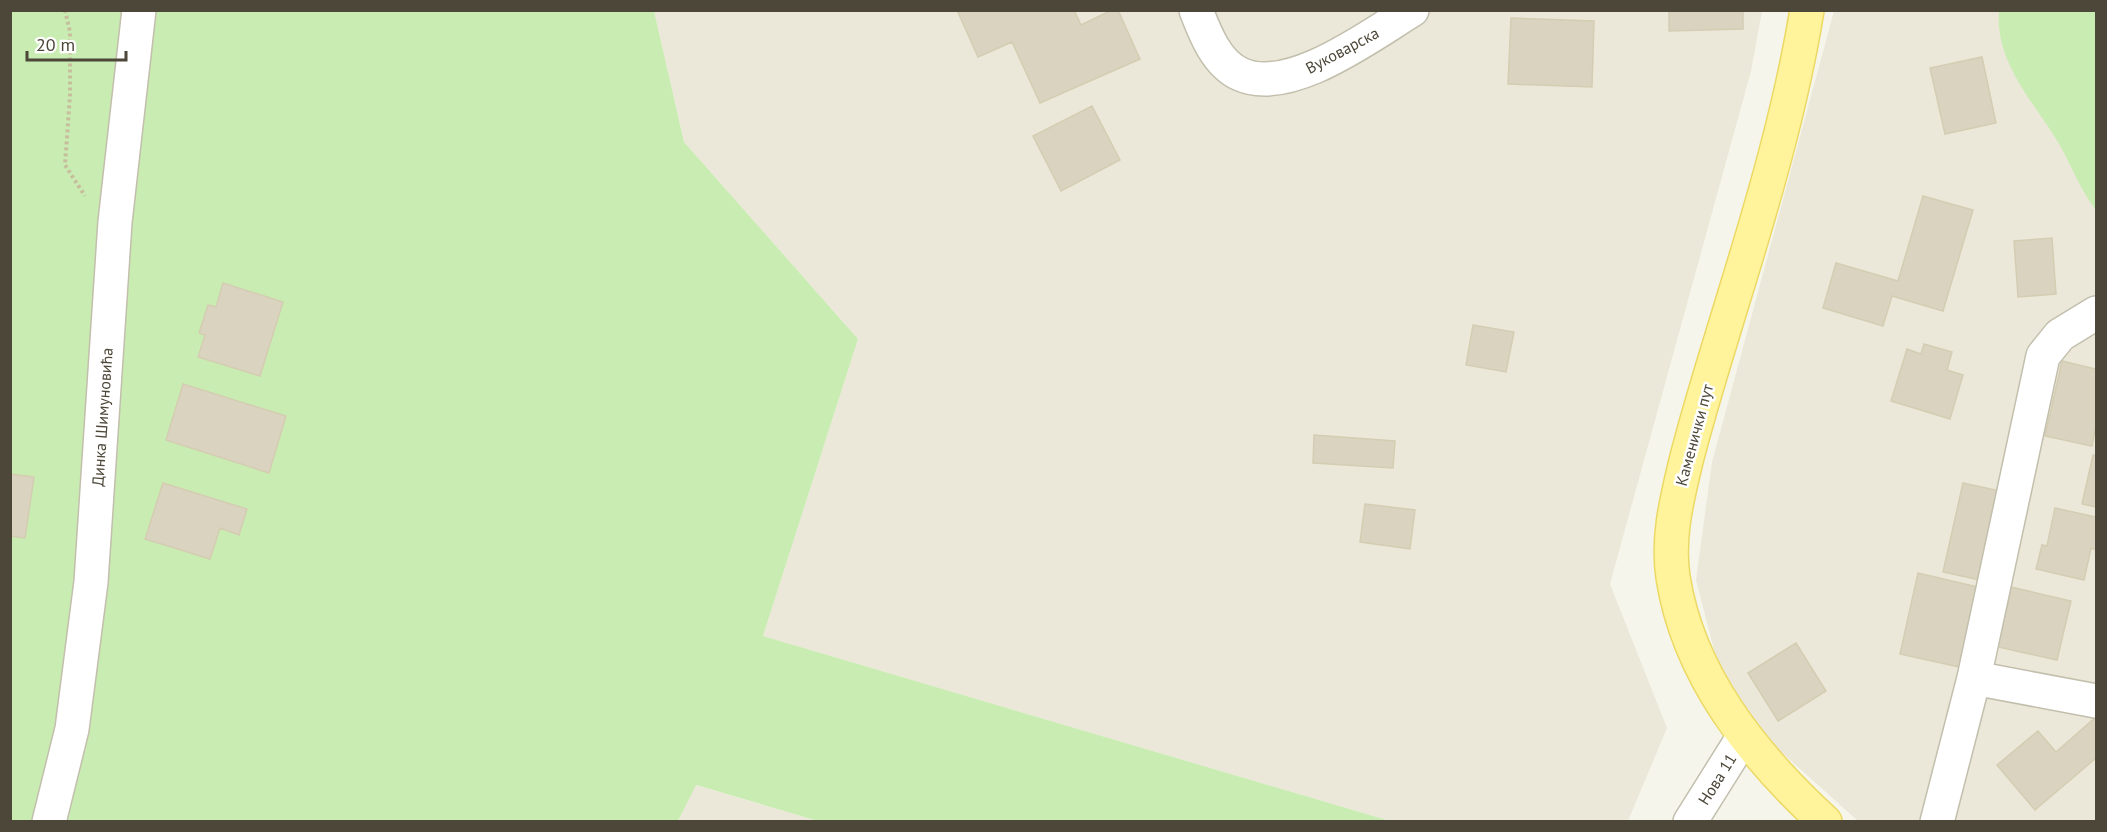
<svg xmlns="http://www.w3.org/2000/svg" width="2107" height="832" font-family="'PT Sans',sans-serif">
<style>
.residential{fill:#ebe8d9}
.green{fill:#c9ecb2}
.building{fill:#d9d3c0;stroke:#d4cdb2;stroke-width:1.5}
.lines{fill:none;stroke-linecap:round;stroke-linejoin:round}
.minor-casing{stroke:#c3bfad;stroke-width:36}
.major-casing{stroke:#ecd964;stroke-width:36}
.path{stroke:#c6be9d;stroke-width:4;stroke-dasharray:3 3;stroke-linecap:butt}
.minor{stroke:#fff;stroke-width:33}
.major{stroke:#fff39c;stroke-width:33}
.labels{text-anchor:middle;stroke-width:5;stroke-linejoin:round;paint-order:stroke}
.street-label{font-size:16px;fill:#4c4738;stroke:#fff}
</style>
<rect width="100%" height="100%" fill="#f6f5eb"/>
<path class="residential" d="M654,11H1762L1751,71L1610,584L1667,728L1628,821H1390L763,636L858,339L684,142Z
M1834,11H2096V821H1858L1728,704L1696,580L1712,462Z
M695,785L818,821L678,822Z"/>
<path class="green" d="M10,11H654L684,142L858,339L763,636L1390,821H818L696,785L678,821H11Z
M1999,11H2096V210C2080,190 2071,164 2058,142C2033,101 1995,62 1999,11Z"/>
<path class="building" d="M957,10H1074L1081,25L1112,10H1118L1140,59L1040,103L1012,42L978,57Z
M1669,10H1743V29L1669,31Z
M1511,18L1594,21L1592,87L1508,84Z
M1982,57L1996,123L1945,134L1930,68Z
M1092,106L1120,160L1061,191L1033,136Z
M1923,196L1973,210L1943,311L1892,296L1883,326L1823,308L1836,263L1898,281Z
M2052,238L2056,294L2018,297L2014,241Z
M223,283L283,302L260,376L198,357L205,335L199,333L208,305L216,307Z
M1473,325L1514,332L1506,372L1466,365Z
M1924,344L1952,352L1947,370L1963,375L1950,419L1891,401L1907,349L1921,354Z
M2062,361L2096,369V425L2092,446L2045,436Z
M183,384L286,416L269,473L166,440Z
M1314,435L1395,441L1393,468L1313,463Z
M2093,455L2096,456V507L2082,504Z
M10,474L34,477L25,538L10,536Z
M163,483L247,509L239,535L220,528L210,559L145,539Z
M1963,483L2000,491L1980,580L1943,572Z
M1365,504L1415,510L1410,549L1360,542Z
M2055,508L2096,517V550L2091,548L2084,580L2036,569L2042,545L2047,546Z
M1918,573L1982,588L1964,668L1900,654Z
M2011,587L2071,601L2057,660L1998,647Z
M1796,643L1826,691L1778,721L1748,673Z
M2096,717V758L2035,810L1997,765L2038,731L2056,752Z"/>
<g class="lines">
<defs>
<path id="minor" d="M1196,10C1205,33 1216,63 1240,74C1289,97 1371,35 1412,10
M1974,678L2043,356L2060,335L2096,313
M49,822L72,729L91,582L115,222L139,10
M1690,822L1744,736
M1937,822L1974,678L2096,701"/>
<path id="major" d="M1807,10C1791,108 1762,206 1733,300C1717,353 1700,406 1686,461C1677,499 1667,537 1673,577C1688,675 1753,756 1825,822"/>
</defs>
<use href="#minor" class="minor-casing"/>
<use href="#major" class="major-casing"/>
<path class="path" d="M65,10L70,32V95L65,165L85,196"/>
<use href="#minor" class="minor"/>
<use href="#major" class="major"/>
</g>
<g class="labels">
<g class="street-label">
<text transform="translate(1342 50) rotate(-28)" y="6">Вуковарска</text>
<text transform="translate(102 417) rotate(-86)" y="6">Динка Шимуновића</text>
<text transform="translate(1694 435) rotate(-75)" y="6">Каменички пут</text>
<text transform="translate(1717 779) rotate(-58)" y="6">Нова 11</text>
</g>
</g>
<rect width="2107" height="832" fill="none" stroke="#4c4738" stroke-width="24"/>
<path d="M27 51v9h99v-9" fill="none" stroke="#4c4738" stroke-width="3"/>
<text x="36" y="51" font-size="18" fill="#4c4738" stroke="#ffffff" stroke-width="4.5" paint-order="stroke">20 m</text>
</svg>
